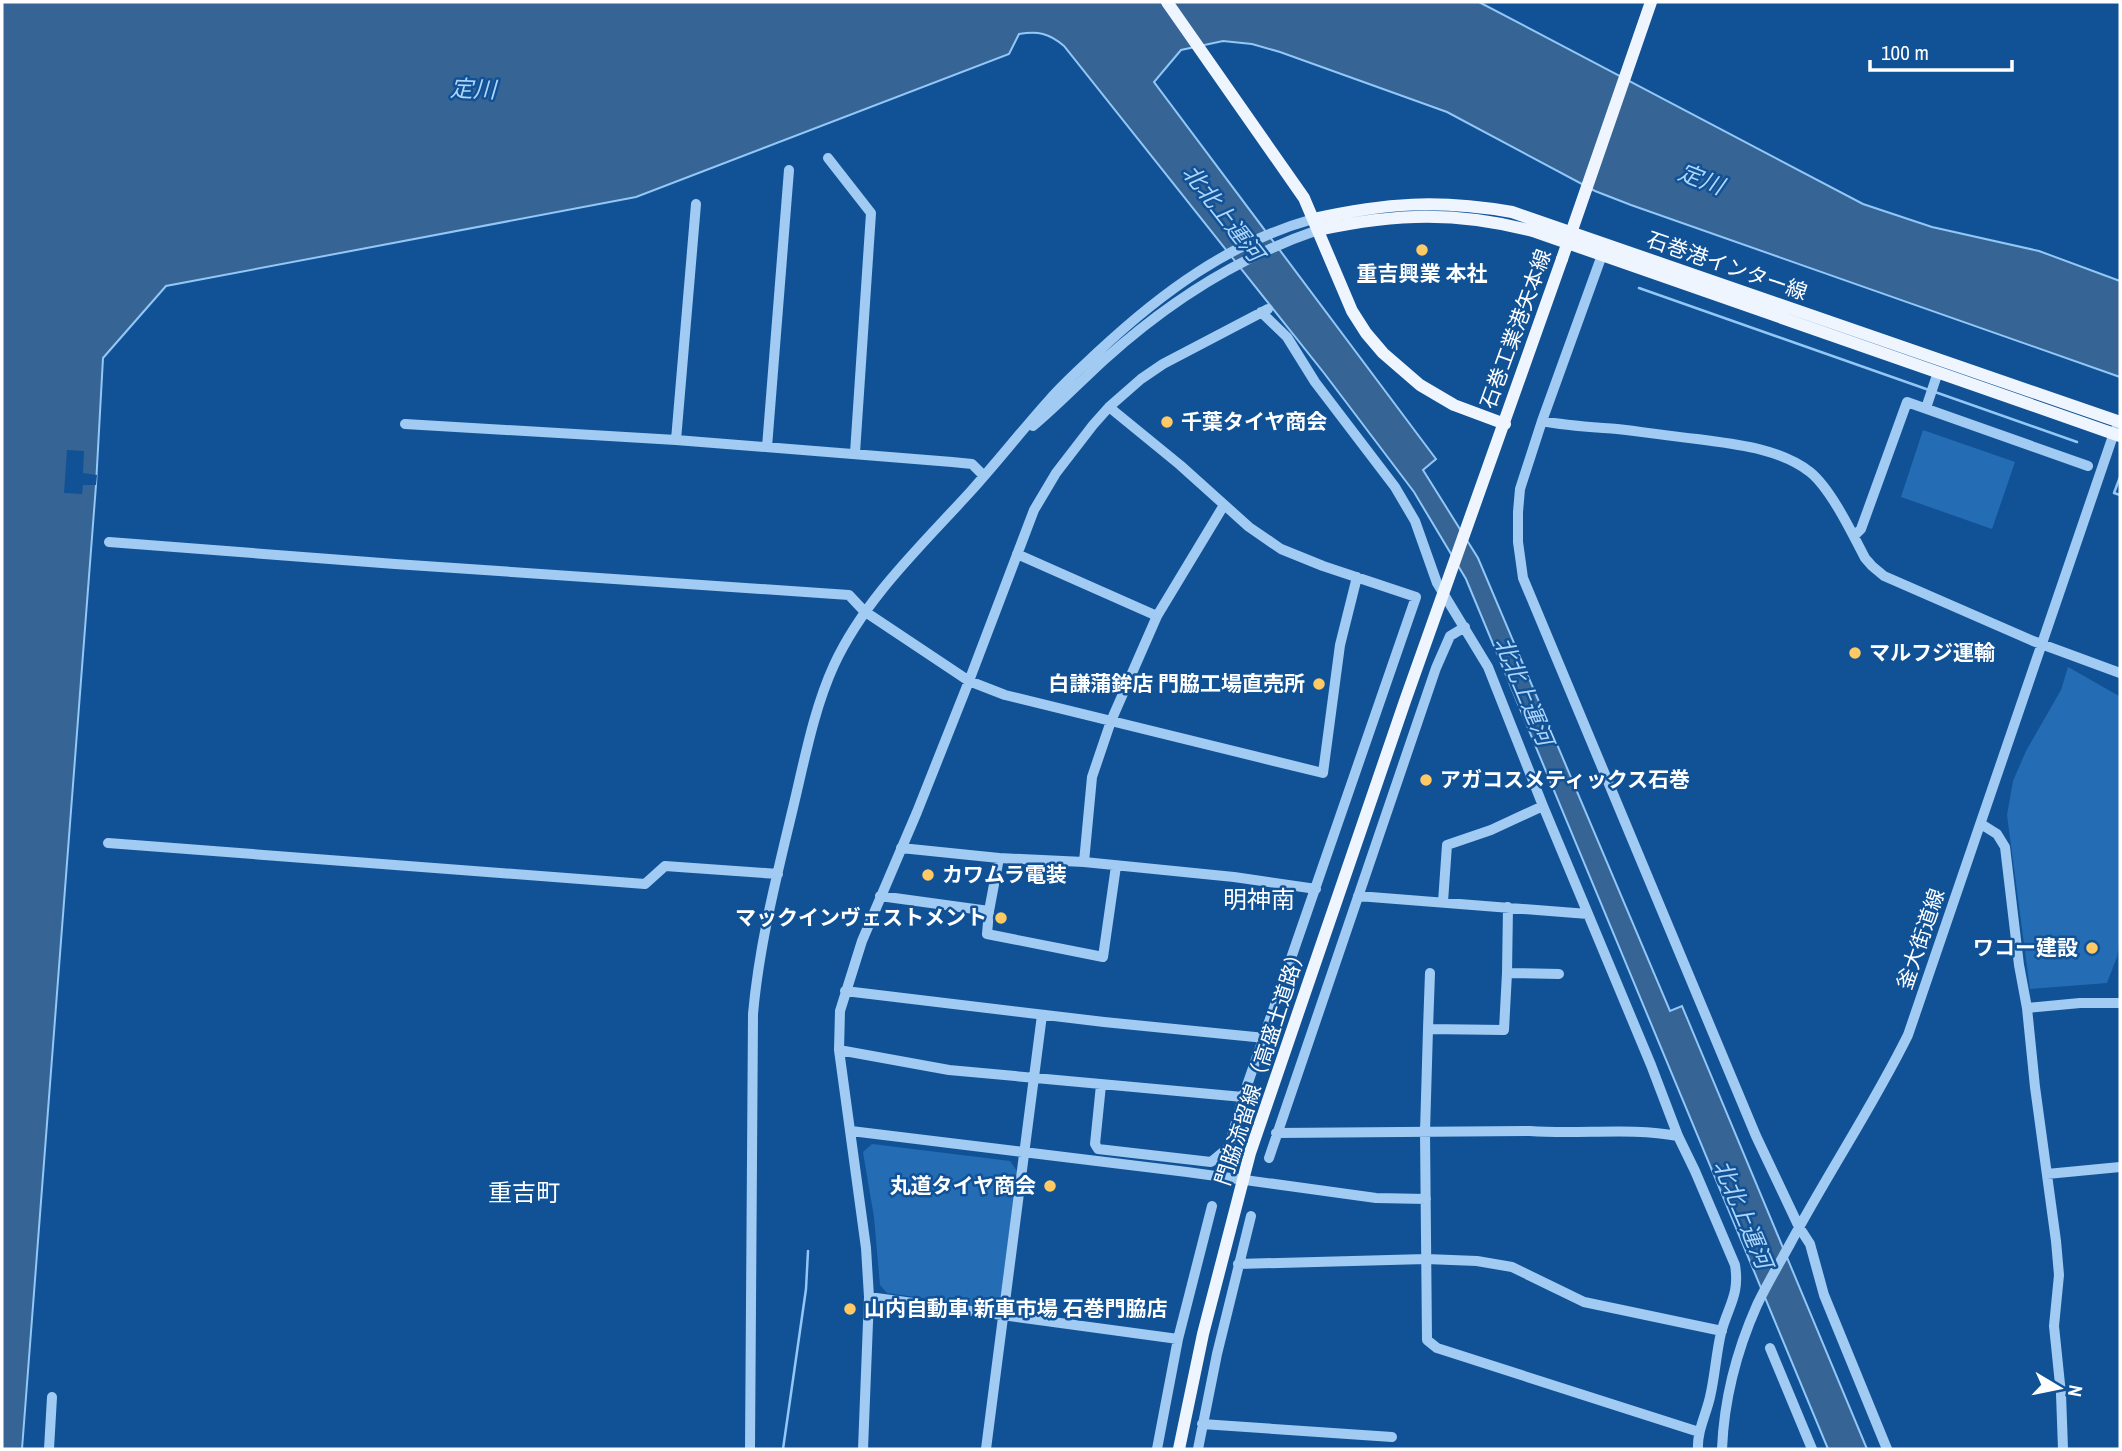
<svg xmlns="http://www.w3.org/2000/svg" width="2122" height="1451" font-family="'Archivo Narrow','Noto Sans JP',sans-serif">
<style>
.green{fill:#246db5}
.water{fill:#356495;stroke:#93c7f7;stroke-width:2}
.pier{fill:#115296}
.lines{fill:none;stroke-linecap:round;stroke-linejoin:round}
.stream{stroke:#93c7f7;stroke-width:2.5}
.minor{stroke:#a1cbf3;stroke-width:10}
.major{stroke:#eef5ff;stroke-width:12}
.major-bridge{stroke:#eef5ff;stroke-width:12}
.poi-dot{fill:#ffca64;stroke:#115296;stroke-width:2.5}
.labels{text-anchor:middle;stroke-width:5;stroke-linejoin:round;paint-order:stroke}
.street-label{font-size:21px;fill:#fff;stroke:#115296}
.poi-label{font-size:21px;font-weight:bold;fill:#fff;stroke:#115296;text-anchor:start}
.water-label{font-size:23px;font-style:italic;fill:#aed5fa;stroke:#115296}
.quarter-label{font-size:24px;fill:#fff;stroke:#115296}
</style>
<rect width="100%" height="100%" fill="#115296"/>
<path class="green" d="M1923,430L2015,462L1992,529L1901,497Z
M2068,667L2119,696L2120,718V940L2117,957L2107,983L2030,989L2007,815L2013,781L2026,751L2061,690Z
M872,1144L1010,1161L1017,1171L1000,1302L994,1308L887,1293L880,1285L874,1217L863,1152Z"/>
<path class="water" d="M2,2H1479L1863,204L1932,227L2039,251L2120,281V377L1631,205L1595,191L1447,112L1280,52L1252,44L1223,41L1181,50L1154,82L1436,459L1423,470L1478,558L1670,1011L1682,1006L1867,1449H1828L1466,579L1414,492L1324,373L1064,46C1049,33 1038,31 1019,34L1009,54L636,197L166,286L103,358L96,485L22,1449H2Z"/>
<path class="pier" d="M67,450L84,451L83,473L97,475L96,485H83L82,494L64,493Z"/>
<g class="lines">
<path class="stream" d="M1639,288L1929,390
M1935,392L2077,442
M2120,477L2114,493L2120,495
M783,1449L806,1289L808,1251"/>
<path class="minor" d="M828,158L871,213L855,453
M1602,255L1542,421L1520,489L1518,512V542L1523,578L1756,1136L1799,1227L1810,1244L1824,1295L1887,1449
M1261,312L1287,337L1315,382L1395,487L1415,521L1437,583L1488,667L1543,806L1651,1065L1678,1136L1695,1171L1735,1265C1740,1295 1728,1306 1721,1333C1716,1354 1715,1376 1710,1397C1706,1415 1697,1431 1698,1449
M1926,408L1938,372
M1542,421C1567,426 1591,427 1617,429C1643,432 1670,436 1697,439C1734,444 1779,448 1810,472C1831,489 1852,533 1865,558L1872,566L1884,576L2033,641L2120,673
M405,424L676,440L952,462L972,464L984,476
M1033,426C1058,405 1080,382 1104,360C1167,303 1238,257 1318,230
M676,440L696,204
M767,447L789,170
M1854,536L1861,529L1907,402L2088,466
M109,542L395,564L849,595L864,611L969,681L1005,695L1323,773L1340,645L1357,577
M1017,554L1157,616
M1981,824L1997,834L2005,847L2019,965L2027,1008L2035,1087L2056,1241L2059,1275L2054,1326L2061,1394L2063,1449
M108,843L645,884L665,866L778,874
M901,848L999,858L1084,862L1234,877L1316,889
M1084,862L1092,777L1111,721L1157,616L1224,505
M880,896L989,911L987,934L1103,957L1116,866
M1358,896L1588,914
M1443,902L1447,845L1491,830L1543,806
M1508,907L1507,973L1559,974
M989,911L999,858
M1430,973L1428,1029L1504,1030L1507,973
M845,991L1104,1022L1265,1038
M2027,1008L2080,1003H2120
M1428,1029L1425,1132L1427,1340L1437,1348L1699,1432
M839,1050L949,1070L1243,1097
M1101,1085L1095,1144L1098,1149L1211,1162L1229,1147L1243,1097L1416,597L1323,566L1281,549L1249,527L1180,465L1109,407
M851,1131L1187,1172L1376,1198L1426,1199
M1276,1133L1530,1131C1579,1135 1629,1127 1678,1136
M1269,1158L1436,668L1450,636L1465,627
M2047,1174L2120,1167
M1238,1264L1426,1259L1477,1261L1512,1267L1584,1302L1722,1331
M869,1297L1178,1339
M1770,1348L1812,1449
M1202,1424L1392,1437
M49,1449L52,1397
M750,1449L753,1014C759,946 776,879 792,812C804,763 813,711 834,665C865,598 922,545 971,491C998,461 1023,429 1050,399C1065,382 1083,366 1099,351C1161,293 1230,242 1313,219
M863,1449L869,1297L866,1248L839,1050L840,1011L862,941L917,812L969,681L1034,510L1056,473L1093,425L1109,407L1141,379L1163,364L1268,309
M986,1449L1042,1015
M1157,1449L1178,1339L1212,1206
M1198,1449L1217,1354L1251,1216
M1722,1449C1724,1400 1737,1350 1757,1305C1767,1284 1779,1264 1790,1244C1828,1173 1873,1106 1908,1035L2115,430"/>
<path class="major" d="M1167,2L1304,198L1352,311L1366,333L1383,353L1420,385L1454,405L1505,424
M1313,219C1386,203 1438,199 1512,212L2120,422
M1318,230C1397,213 1458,211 1536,232L2120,436
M1179,1449L1203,1334L1250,1153L1405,701L1562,259"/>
<path class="major-bridge" d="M1562,259L1651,2"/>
</g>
<g class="poi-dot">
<circle cx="1422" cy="250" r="7"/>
<circle cx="1167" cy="422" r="7"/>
<circle cx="1855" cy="653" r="7"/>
<circle cx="1319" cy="684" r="7"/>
<circle cx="1426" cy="780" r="7"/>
<circle cx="928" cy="875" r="7"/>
<circle cx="1001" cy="918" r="7"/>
<circle cx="2092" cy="948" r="7"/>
<circle cx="1050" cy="1186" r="7"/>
<circle cx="850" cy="1309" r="7"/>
</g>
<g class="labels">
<g class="street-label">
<text transform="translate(1727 266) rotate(19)" y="7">石巻港インター線</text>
<text transform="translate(1516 329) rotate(-70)" y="7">石巻工業港矢本線</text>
<text transform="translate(1921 939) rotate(-71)" y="7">釜大街道線</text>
<text transform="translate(1261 1065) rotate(-72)" y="7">門脇流留線（高盛土道路）</text>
</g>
<g class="poi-label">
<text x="1422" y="281" text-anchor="middle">重吉興業 本社</text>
<text x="1181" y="429">千葉タイヤ商会</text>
<text x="1869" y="660">マルフジ運輸</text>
<text x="1305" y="691" text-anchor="end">白謙蒲鉾店 門脇工場直売所</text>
<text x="1440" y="787">アガコスメティックス石巻</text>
<text x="942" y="882">カワムラ電装</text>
<text x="987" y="925" text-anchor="end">マックインヴェストメント</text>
<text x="2078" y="955" text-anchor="end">ワコー建設</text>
<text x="1036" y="1193" text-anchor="end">丸道タイヤ商会</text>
<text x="864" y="1316">山内自動車 新車市場 石巻門脇店</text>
</g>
<g class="water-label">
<text transform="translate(473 89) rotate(2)" y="8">定川</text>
<text transform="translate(1701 179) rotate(21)" y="8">定川</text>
<text transform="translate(1223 213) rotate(52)" y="8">北北上運河</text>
<text transform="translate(1524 691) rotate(67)" y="8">北北上運河</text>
<text transform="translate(1743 1214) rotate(67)" y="8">北北上運河</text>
</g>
<g class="quarter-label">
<text x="1259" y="908">明神南</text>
<text x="524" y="1201">重吉町</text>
</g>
</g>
<rect width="2122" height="1451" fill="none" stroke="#ffffff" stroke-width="7"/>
<g transform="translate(2059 1388) rotate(100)" stroke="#115296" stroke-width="5" paint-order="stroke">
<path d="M0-5L12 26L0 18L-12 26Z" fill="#ffffff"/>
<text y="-10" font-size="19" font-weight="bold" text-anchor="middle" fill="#ffffff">N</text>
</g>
<path d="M1870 60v10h142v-10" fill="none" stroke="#ffffff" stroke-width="3.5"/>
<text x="1881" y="60" font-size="21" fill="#ffffff" stroke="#115296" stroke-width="5" paint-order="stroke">100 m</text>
</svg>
